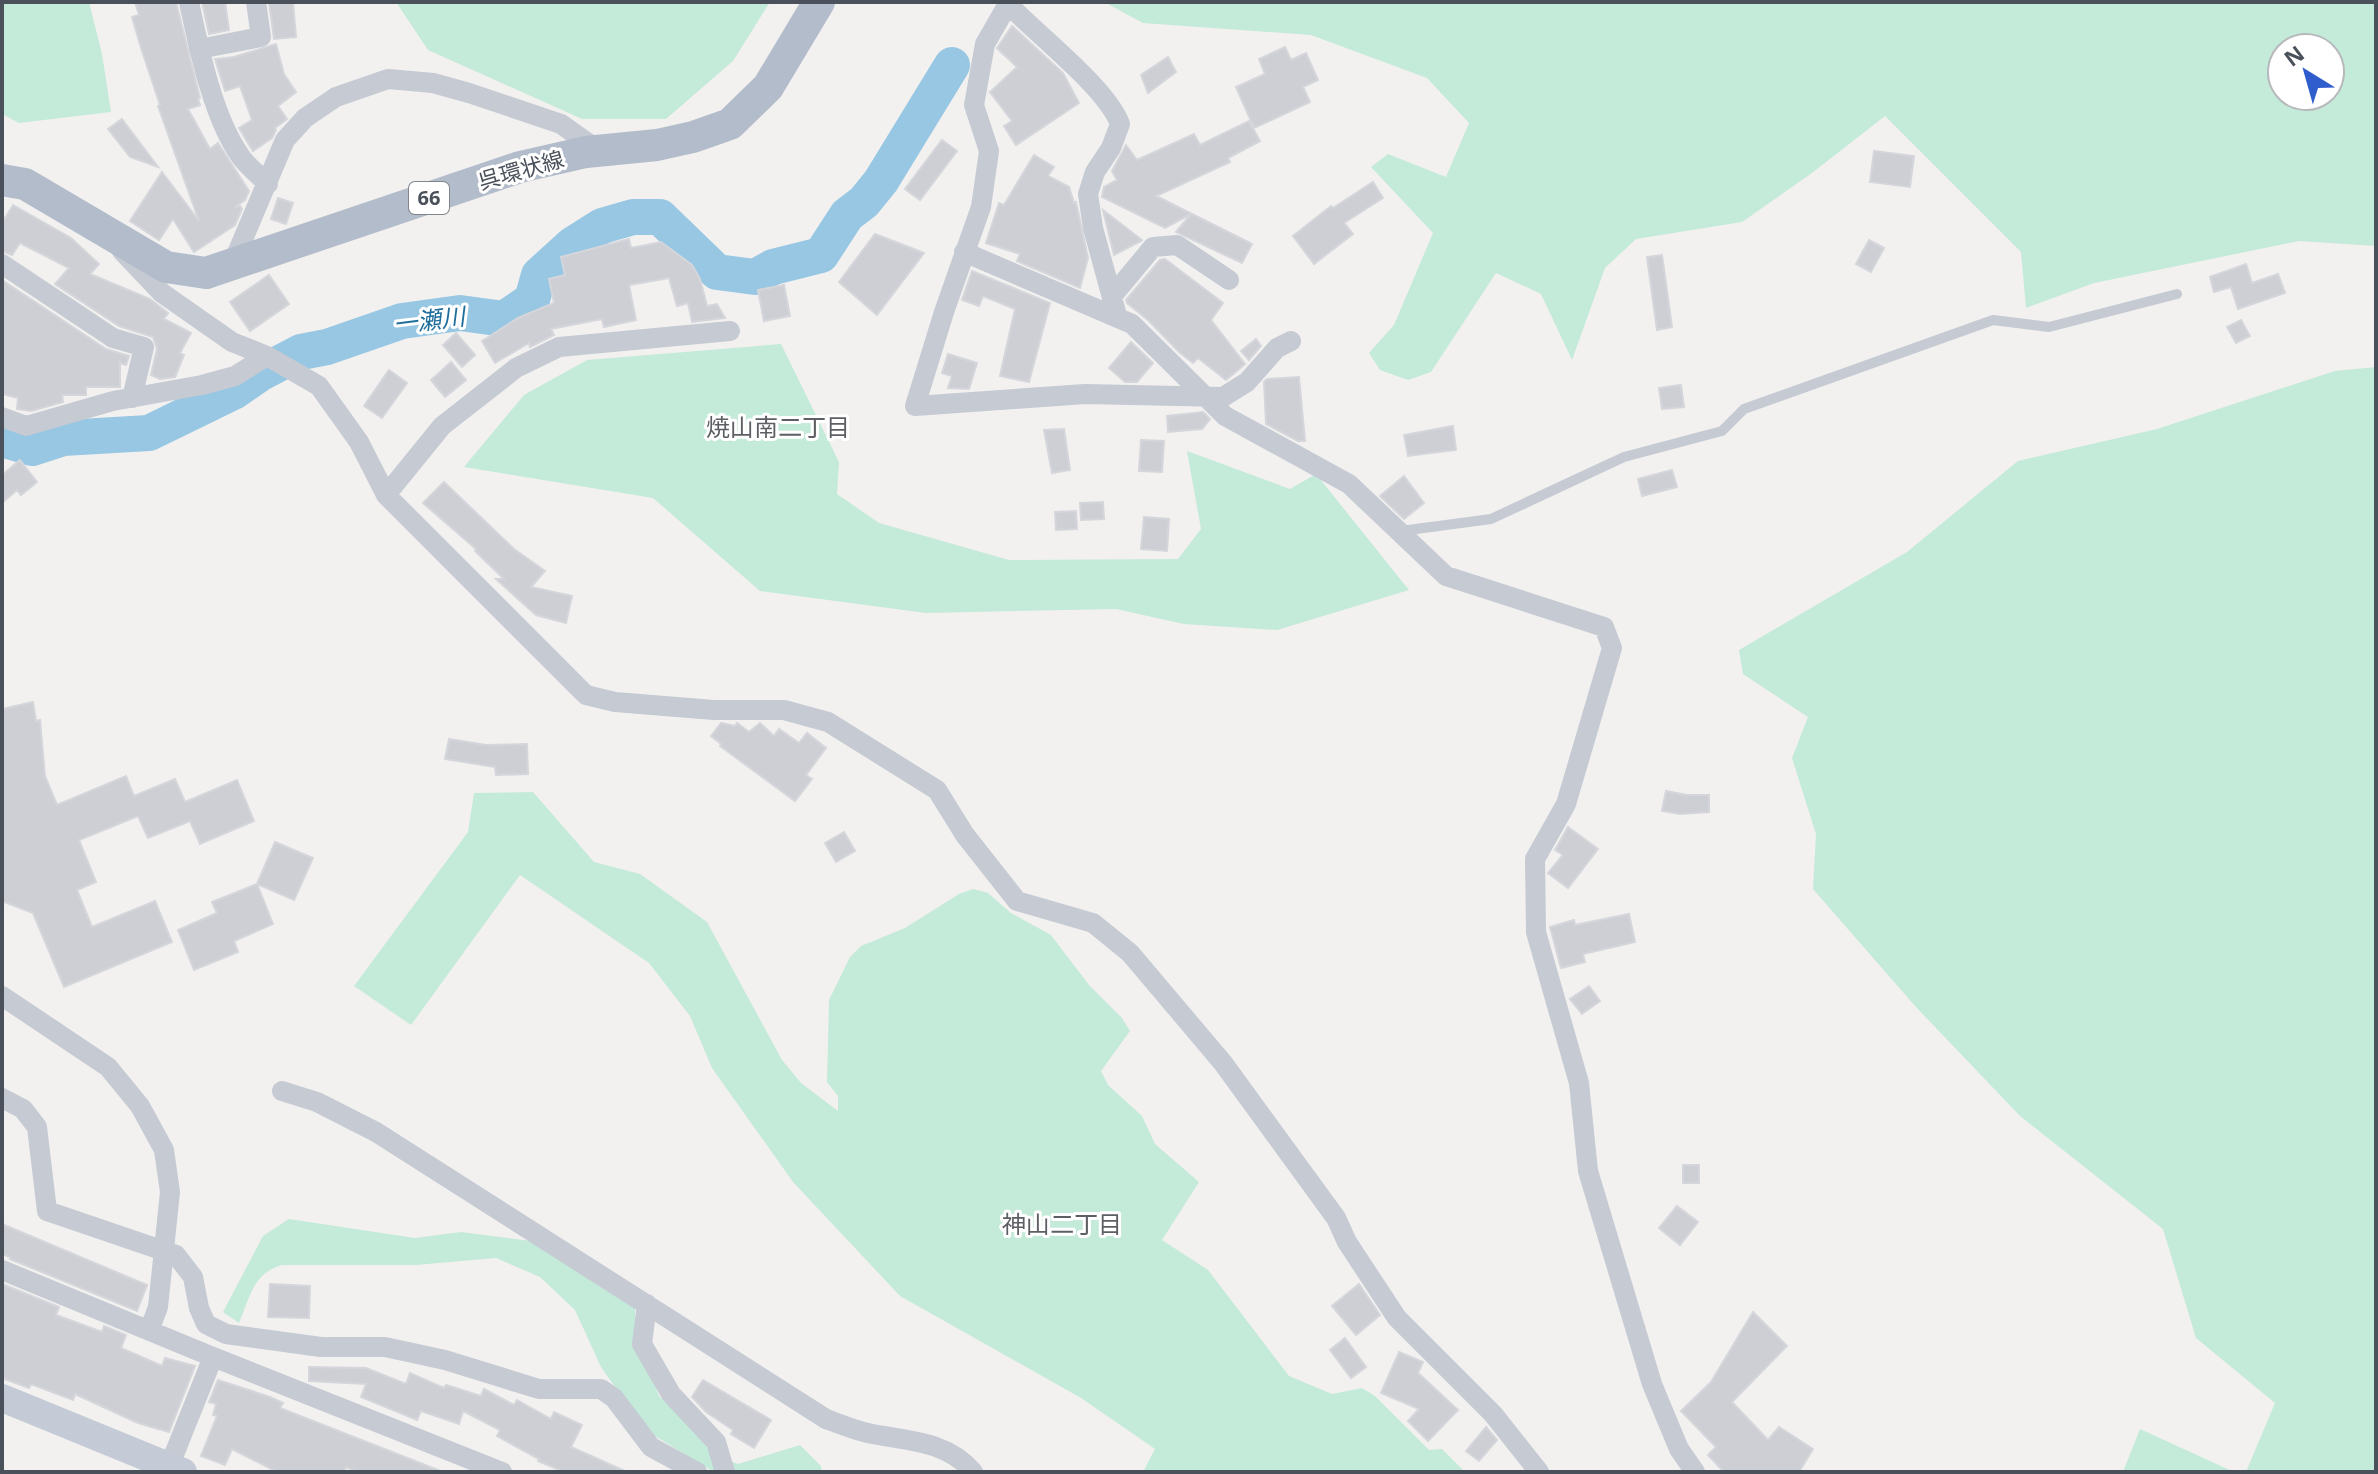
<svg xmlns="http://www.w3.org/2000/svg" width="2378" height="1474" font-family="'Open Sans','Noto Sans JP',sans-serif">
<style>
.green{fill:#c4ead9;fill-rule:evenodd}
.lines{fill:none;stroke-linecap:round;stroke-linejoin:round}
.river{stroke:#97c7e2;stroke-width:36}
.building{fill:#cecfd4;stroke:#d5d6db;stroke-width:2}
.lane{stroke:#c5cad3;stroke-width:10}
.street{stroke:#c5cad3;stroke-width:20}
.secondary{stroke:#c5cbd6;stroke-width:28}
.primary{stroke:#b3bccb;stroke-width:32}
.labels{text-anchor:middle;stroke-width:6;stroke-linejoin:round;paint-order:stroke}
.shield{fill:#fff;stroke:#80858c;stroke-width:2}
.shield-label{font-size:20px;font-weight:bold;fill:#4a515b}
.street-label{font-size:22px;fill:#4a515b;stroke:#fff}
.water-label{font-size:24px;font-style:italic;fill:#1d6e9b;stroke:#fff}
.neighbourhood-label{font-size:24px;fill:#5d5f64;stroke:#fff}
</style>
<rect width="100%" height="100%" fill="#f2f1f0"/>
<path class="green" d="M2,2H89L102,54L111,112L19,123L2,114Z
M396,2H770L733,61L666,119H582L428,50Z
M1104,2H2376V246L2299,241L2094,283L2026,308L2021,252L1885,116L1812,173L1742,222L1636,239L1605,268L1572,360L1541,294L1496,273L1431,372L1408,380L1380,370L1369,353L1394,325L1433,233L1371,167L1388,154L1446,177L1469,123L1427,78L1311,35L1143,23ZM2330,48V96H2282V48Z
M781,344L839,462L837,494L879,523L1009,560L1178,559L1201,529L1187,451L1290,489L1316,474L1409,590L1277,630L1184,624L1116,609L926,613L760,591L653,498L464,467L524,395L587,360Z
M2376,367V1472H2246L2275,1403L2196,1338L2163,1229L2020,1116L1915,1006L1813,889L1816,834L1792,758L1808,717L1743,674L1739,650L1907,552L2018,461L2157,429L2335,371Z
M533,792L594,862L640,874L707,922L782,1060L801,1083L838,1111V1096L827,1082L829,1000L850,957L861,946L905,928L959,894L973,889L988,893L1011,913L1051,935L1089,985L1122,1018L1130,1031L1101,1071L1108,1085L1142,1116L1155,1144L1199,1182L1162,1240L1208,1270L1289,1376L1332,1394L1362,1388L1375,1396L1429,1450L1442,1449L1465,1472L1144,1470L1155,1449L1081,1398L900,1296L793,1182L712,1068L690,1016L649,963L520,875L411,1025L354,986L468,832L474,793Z
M289,1219L415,1238L461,1232L538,1242L635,1305L636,1338L659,1396L724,1459L738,1464L800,1445L821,1466L822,1472H714L645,1430L601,1367L575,1310L540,1277L496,1258L416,1265H282C253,1273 250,1297 239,1323L223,1312L263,1236Z
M2140,1429L2234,1472H2123Z"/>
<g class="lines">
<path class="river" d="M2,439L32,448L63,438L149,433L235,391L261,373L301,352L327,347L402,321L460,313L504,319L532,300L539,275L572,245L602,226L633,217H660L717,272L755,277L773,267L821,255L847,215L864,202L881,181L952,65"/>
</g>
<path class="building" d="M135,2H176L200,98L198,99L200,105L188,109L210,149L218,143L249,191L245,200L235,207L240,206L242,209L235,225L194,252L173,219L159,240L130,221L162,172L199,221L158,106L160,105L141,48L132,17L139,15Z
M202,2H225L229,30L209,34Z
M269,2H293L296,37L274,39Z
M1012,26L1063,73L1079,103L1016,145L1004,126L1012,121L990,92L1017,67L997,48Z
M276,44L284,74L296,92L278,106L287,119L275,128L276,130L272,138L253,151L239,128L252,120L240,86L225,91L215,59L234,57Z
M1285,47L1291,60L1306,53L1318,80L1303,87L1310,102L1254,128L1236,87L1265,74L1259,59Z
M1168,57L1176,72L1148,93L1141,75Z
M122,119L158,167L130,157L108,129Z
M1249,121L1260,141L1228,158L1230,162L1156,196L1252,244L1242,263L1176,232L1191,214L1165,228L1102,197L1104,187L1117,180L1112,171L1126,145L1137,160L1194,134L1200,145Z
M942,140L957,151L920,200L905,189Z
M1874,151L1914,156L1910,187L1870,182Z
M1034,155L1054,167L1048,176L1069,187L1074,203L1076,202L1088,258L1080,288L1017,261L1020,254L986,243L999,203L1004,205Z
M1373,182L1383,198L1344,223L1353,234L1314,264L1293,236L1331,206L1333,208Z
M278,198L293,203L286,224L271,219Z
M13,205L71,238L99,264L90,274L150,299L168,313L164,319L191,333L180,353L184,355L175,377L160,379L151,375L157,349L153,337L119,326L55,284L69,268L20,243L12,255L2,251V223Z
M1103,210L1142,240L1141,241L1114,255Z
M875,234L924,253L877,315L839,282Z
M629,239L631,248L661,242L692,265L700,279L707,306L717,304L725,318L692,322L688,303L677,306L669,278L629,285L636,320L604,327L602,319L551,329L554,335L530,347L529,343L495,363L482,341L518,318L554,303L549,279L565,275L561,257Z
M1869,240L1884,248L1871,272L1856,264Z
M1662,255L1672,327L1657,330L1647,257Z
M1165,259L1223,303L1211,320L1245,364L1226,380L1198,358L1193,363L1179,352L1149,321L1127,303L1126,300L1160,260Z
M2246,264L2252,283L2278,274L2285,293L2238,309L2231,287L2214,292L2210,277Z
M972,271L1050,303L1029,382L1000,376L1015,309L983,296L979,306L962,300Z
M269,275L289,304L250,331L230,302Z
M2,280L106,349L129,356L126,365L120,363V387H86V395H62L63,402L31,411L17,409L18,398L2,394Z
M784,285L790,316L764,321L758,290Z
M2241,320L2250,336L2236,343L2227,327Z
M456,333L475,355L462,367L443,345Z
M1256,339L1261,346L1249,360L1241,351Z
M1131,342L1153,363L1137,382H1125L1109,368Z
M948,354L977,363L969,389L948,388L952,376L942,373Z
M451,362L466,380L445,397L431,380Z
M389,370L407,383L382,418L364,406Z
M1299,377L1305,441H1298L1266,424L1264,382L1267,379Z
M1681,385L1684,407L1662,409L1659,388Z
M1203,412L1210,419L1202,429L1168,432L1167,416Z
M1453,426L1456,450L1408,456L1404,435Z
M1064,429L1070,470L1052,473L1044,430Z
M1141,440L1164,441L1162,472L1139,471Z
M20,460L37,482L21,495L17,490L2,503V475Z
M1672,470L1677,487L1642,496L1638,479Z
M1404,476L1424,503L1404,519L1380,496Z
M444,482L514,549L545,571L531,587L572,596L566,623L536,615L496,579H504L475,551L476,549L423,503Z
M1103,502L1104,519L1081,520L1080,503Z
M1076,511L1077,529L1056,530L1055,512Z
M1144,517L1169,519L1167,551L1141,549Z
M33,702L36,721L40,720L45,776L57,805L126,776L134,796L175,779L185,802L237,780L254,821L200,844L190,821L148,838L138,816L79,840L96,882L77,890L92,927L155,901L172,942L64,987L33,913L2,901V709Z
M721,723L735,726L737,723L749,732L760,723L774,736L779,729L799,743L807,733L826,748L806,775L812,779L795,801L720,746L721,744L711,736Z
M449,739L486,745L527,744L528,774L496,775L495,767L445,759Z
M1666,791L1687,795H1709V812L1680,814L1662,811Z
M1568,827L1598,849L1568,888L1548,873L1563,855L1555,850Z
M844,832L855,851L836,862L825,843Z
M275,842L313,858L294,900L257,884Z
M257,884L273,924L234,941L238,952L194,970L178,930L217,913L212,902Z
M1629,914L1635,942L1583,954L1585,962L1561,968L1550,927L1574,920L1575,925Z
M1589,986L1600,1001L1582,1014L1570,999Z
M1683,1165H1699V1183H1683Z
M1677,1206L1698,1222L1680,1245L1659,1228Z
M2,1224L147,1285L137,1311L10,1259V1257L2,1254Z
M2,1284L59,1307L56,1315L102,1332L104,1326L126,1335L121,1348L162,1366L165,1358L195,1366L169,1432L138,1423L75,1394L73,1400L31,1384L29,1388L2,1378Z
M270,1284L310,1286L309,1318L268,1317Z
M1359,1284L1380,1315L1356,1335L1332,1306Z
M1753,1312L1787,1346L1732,1402L1768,1440L1779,1427L1813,1449L1799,1472H1724L1708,1455L1716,1447L1681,1411L1711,1382Z
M1345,1338L1366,1367L1351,1378L1330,1350Z
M1399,1352L1423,1362L1418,1373L1458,1410L1428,1441L1408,1421L1419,1409L1381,1393Z
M309,1367L366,1368L406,1384L410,1373L444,1388L446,1385L481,1396L484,1389L514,1405L517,1400L551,1419L554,1412L582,1425L571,1447L627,1472H564L538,1461L539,1459L497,1436L500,1430L463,1411L459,1424L421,1411L417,1420L361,1397L366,1384L309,1381Z
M218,1380L270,1397L283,1403L280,1408L443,1472H358L346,1467L344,1472H277L232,1449L225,1465L201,1456L217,1416L213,1415L216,1404L209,1402Z
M703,1380L771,1420L754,1448L731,1434L733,1430L706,1412L692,1397Z
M1486,1427L1497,1440L1479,1461L1466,1451Z"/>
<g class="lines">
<path class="lane" d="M1401,531L1491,519L1624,457L1722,431L1744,409L1993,320L2049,327L2177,294"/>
<path class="street" d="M189,2C199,49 213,118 241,157C248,167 259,175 268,184
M1006,2C1036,34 1106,87 1120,124L1111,148L1095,172L1088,194L1093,228L1117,316
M1008,4L985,44L974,105L989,151L981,207L944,312L915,406L1085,394L1223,397L1247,382L1277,348L1291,341
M199,49L261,37L256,2
M122,251L162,293L232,342L267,356L319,386L359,442L386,495L586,695L615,702L714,710H784L828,722L937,790L965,835L1017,901L1093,923L1130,953L1223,1063L1336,1218L1347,1242L1397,1318L1493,1414L1539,1472
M964,252L1132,324L1225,416L1349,484L1446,576L1604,627L1612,648L1566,804L1535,859L1536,932L1579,1083L1588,1171L1652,1384L1679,1449L1695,1472
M2,264L113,338L144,347L132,398
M232,265L285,140L305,118L336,97L388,79L433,83L469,93L561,124L599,151
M1113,295L1153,247L1177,245L1229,280
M2,417L26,426L113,401L202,385L235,376L267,356
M386,495L442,426L516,368L559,347L730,331
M2,996L108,1067L140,1106L164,1150L170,1192L158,1307L149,1331
M282,1091L317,1102L376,1132L826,1419C840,1424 854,1430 868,1433C905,1441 947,1440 973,1472
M2,1098L23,1109L37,1127L47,1211L176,1255L193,1277L199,1308L206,1324L226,1334L321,1347H385L445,1360L539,1389H601L614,1398L651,1447L697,1472
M2,1270L213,1357L502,1472
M647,1304L642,1344L671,1394L716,1442L725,1472
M167,1472L213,1357"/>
<path class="secondary" d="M2,1398L183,1472"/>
<path class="primary" d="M2,180L25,184L166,267L206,273L520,167L586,152L657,145L693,137L730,124L768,87L819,2"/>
</g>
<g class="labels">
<rect class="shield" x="409" y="182" width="40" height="32" rx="6"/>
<g class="shield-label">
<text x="429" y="205">66</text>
</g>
<g class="street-label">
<text transform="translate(521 170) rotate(-16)" y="8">呉環状線</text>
</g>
<g class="water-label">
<text transform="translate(429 321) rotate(-7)" y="8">一瀬川</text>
</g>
<g class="neighbourhood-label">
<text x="778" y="436">焼山南二丁目</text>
<text x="1062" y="1233">神山二丁目</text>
</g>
</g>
<rect width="2378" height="1474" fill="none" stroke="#4a515b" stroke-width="8"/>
<g transform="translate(2306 72) rotate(323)"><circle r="38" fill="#ffffff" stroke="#b7b9bd" stroke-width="2"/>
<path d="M0-6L14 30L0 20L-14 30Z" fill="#2f5dce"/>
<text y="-12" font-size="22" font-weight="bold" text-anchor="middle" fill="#4a515b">N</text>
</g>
</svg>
